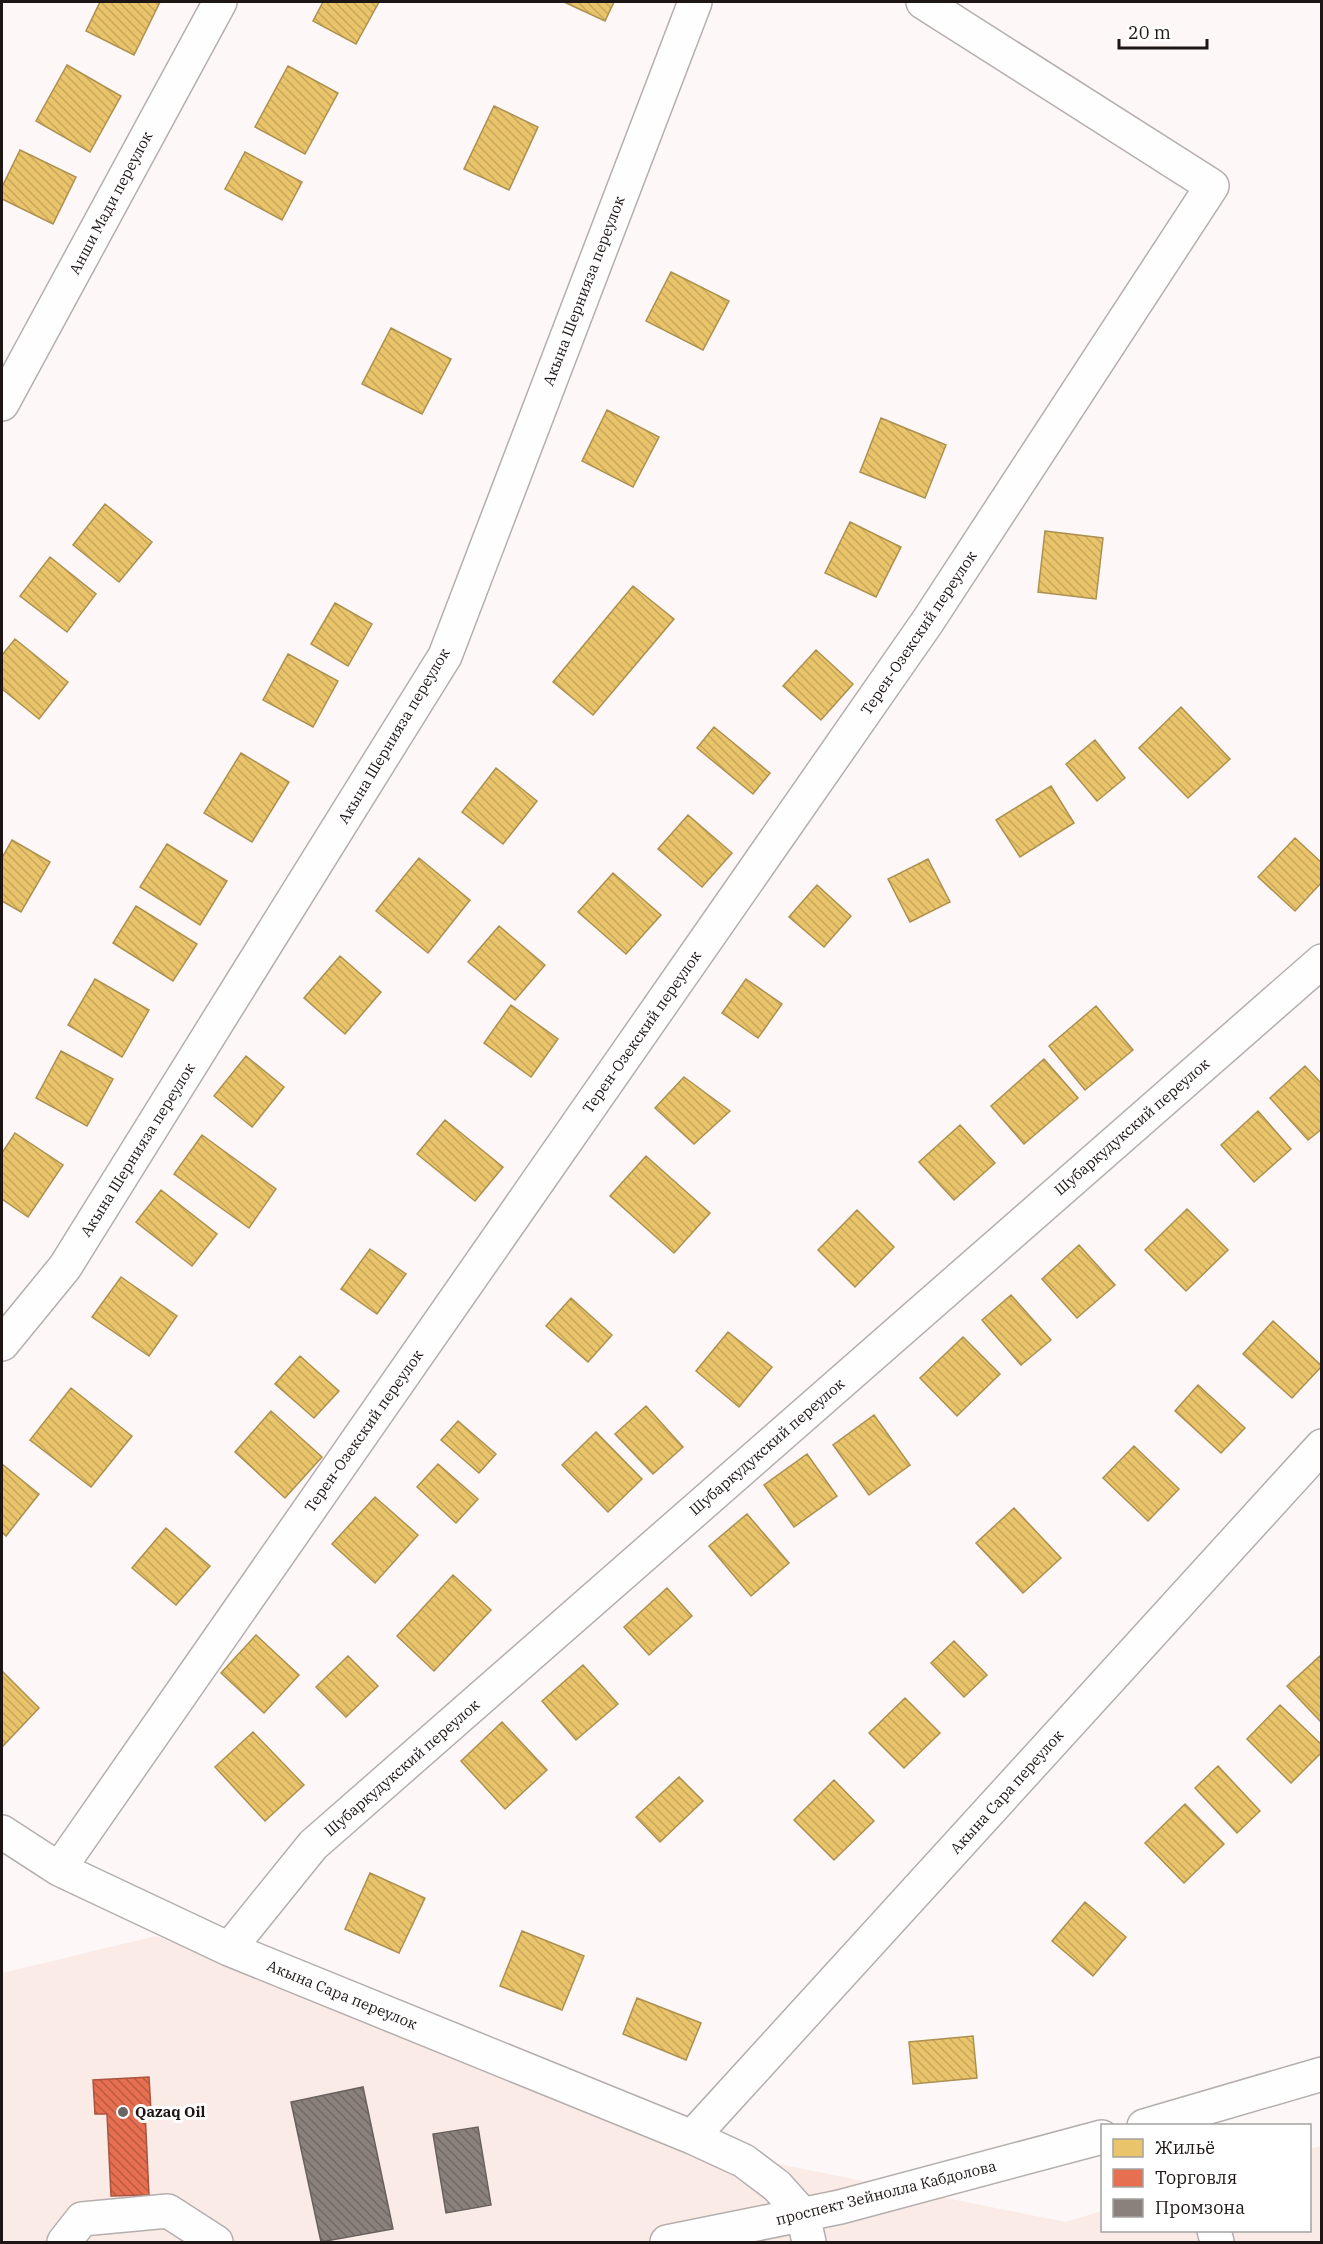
<svg xmlns="http://www.w3.org/2000/svg" width="1323" height="2244" font-family="'IBM Plex Serif',serif">
<style>
.built{fill:#faebe7}
.homes{fill:url(#homes-back-hatch);stroke:#ac9050;stroke-width:1.5}
.shops{fill:url(#shops-back-hatch);stroke:#aa543f;stroke-width:1.5}
.industry{fill:url(#industry-back-hatch);stroke:#69615d;stroke-width:1.5}
.lines{fill:none;stroke-linecap:round;stroke-linejoin:round}
.minor-casing{stroke:#b4afae;stroke-width:36}
.major-casing{stroke:#b4afae;stroke-width:36}
.minor{stroke:#fffefe;stroke-width:33}
.major{stroke:#fffefe;stroke-width:33}
.poi-dot{fill:#6b6564;stroke:#fff;stroke-width:2}
.labels{text-anchor:middle;stroke-width:6;stroke-linejoin:round;paint-order:stroke}
.street-label{font-size:15px;fill:#1d1615;stroke:#fff}
.poi-label{font-size:15px;font-weight:bold;fill:#1d1615;stroke:#fff;text-anchor:start}
</style>
<defs>
<pattern id="homes-back-hatch" width="6" height="6" patternUnits="userSpaceOnUse" patternTransform="scale(1.5)"><rect width="6" height="6" fill="#e9c46a"/><path d="M-1 5l2 2M0 0l6 6M5-1l2 2" fill="none" stroke="#c7a85b"/></pattern>
<pattern id="shops-back-hatch" width="6" height="6" patternUnits="userSpaceOnUse" patternTransform="scale(1.5)"><rect width="6" height="6" fill="#e76f51"/><path d="M-1 5l2 2M0 0l6 6M5-1l2 2" fill="none" stroke="#bb5a42"/></pattern>
<pattern id="industry-back-hatch" width="6" height="6" patternUnits="userSpaceOnUse" patternTransform="scale(1.5)"><rect width="6" height="6" fill="#8a817c"/><path d="M-1 5l2 2M0 0l6 6M5-1l2 2" fill="none" stroke="#706964"/></pattern>
</defs>
<rect width="100%" height="100%" fill="#fdf8f7"/>
<path class="built" d="M156,1936L681,2144L1065,2222L1102,2211V2230H1310V2149L1321,2146V2242H2V1973Z"/>
<path class="homes" d="M100,2H160L134,55L86,31Z
M323,2H379L356,44L313,21Z
M564,2H614L605,21Z
M67,65L121,96L90,152L36,121Z
M288,66L338,93L305,154L255,127Z
M494,106L538,127L509,190L464,169Z
M20,150L76,177L53,224L2,199V187Z
M245,152L302,182L282,220L225,189Z
M671,272L729,301L703,350L646,321Z
M391,328L451,359L422,414L362,384Z
M607,410L659,437L633,487L582,461Z
M881,418L946,445L925,498L860,472Z
M105,504L152,542L119,582L73,545Z
M850,522L901,547L876,597L825,573Z
M1045,531L1103,538L1096,599L1038,592Z
M50,557L96,594L67,632L20,596Z
M633,586L674,619L593,715L553,682Z
M335,603L372,624L348,666L311,644Z
M15,639L68,682L39,719L2,689V655Z
M816,650L853,684L821,720L783,686Z
M288,654L338,681L313,727L263,700Z
M1181,707L1230,759L1188,798L1139,748Z
M714,727L770,773L753,794L697,748Z
M1095,740L1125,778L1097,801L1066,764Z
M241,753L289,782L252,842L204,813Z
M496,768L537,801L503,844L462,812Z
M1051,786L1074,823L1020,857L996,820Z
M688,815L732,853L702,887L658,849Z
M1295,838L1322,863V882L1295,911L1258,877Z
M12,840L50,862L21,912L2,901V858Z
M167,844L227,881L200,925L140,887Z
M419,858L470,900L428,953L376,911Z
M928,859L950,902L910,922L888,879Z
M613,873L661,915L626,954L578,912Z
M817,885L851,916L824,947L789,917Z
M136,906L197,944L173,981L113,943Z
M499,926L545,965L515,1000L468,962Z
M340,956L381,992L345,1034L304,998Z
M95,979L149,1010L122,1057L68,1025Z
M746,979L782,1004L758,1038L722,1013Z
M511,1005L558,1039L531,1077L484,1043Z
M1096,1006L1133,1050L1085,1090L1049,1046Z
M61,1051L113,1079L87,1126L36,1098Z
M246,1056L284,1087L252,1127L214,1096Z
M1044,1059L1078,1098L1024,1144L991,1106Z
M1305,1066L1322,1084V1129L1308,1140L1270,1098Z
M684,1077L730,1111L694,1144L655,1108Z
M1258,1111L1291,1149L1254,1182L1221,1145Z
M445,1120L503,1167L475,1201L417,1154Z
M960,1125L995,1163L954,1200L919,1162Z
M15,1133L63,1165L28,1217L2,1199V1153Z
M202,1135L276,1189L249,1228L174,1174Z
M646,1156L710,1213L674,1253L610,1196Z
M161,1190L217,1234L192,1266L136,1222Z
M1187,1209L1228,1250L1186,1291L1145,1250Z
M857,1210L894,1247L855,1287L818,1250Z
M1079,1245L1115,1285L1077,1318L1042,1279Z
M370,1249L406,1274L377,1314L341,1289Z
M121,1277L177,1316L149,1356L92,1317Z
M1011,1295L1051,1340L1021,1365L982,1320Z
M571,1298L612,1335L588,1362L546,1326Z
M1273,1321L1322,1366L1292,1398L1243,1354Z
M728,1332L772,1367L739,1407L696,1371Z
M963,1337L1000,1374L957,1416L920,1378Z
M300,1356L339,1391L314,1418L275,1384Z
M1198,1385L1245,1428L1221,1453L1175,1411Z
M71,1388L132,1436L91,1487L30,1440Z
M646,1406L683,1447L653,1474L615,1434Z
M271,1411L322,1457L285,1498L235,1452Z
M874,1415L910,1465L869,1495L833,1445Z
M458,1421L496,1454L479,1473L441,1440Z
M596,1432L642,1479L608,1512L562,1465Z
M1134,1446L1179,1489L1148,1521L1103,1478Z
M807,1454L837,1496L794,1527L764,1485Z
M2,1464L39,1494L6,1536L2,1532Z
M438,1464L478,1499L456,1523L417,1487Z
M375,1497L418,1535L375,1583L332,1544Z
M1014,1508L1061,1558L1023,1593L976,1543Z
M747,1514L789,1563L751,1596L709,1546Z
M166,1528L210,1566L176,1605L132,1568Z
M453,1575L491,1610L434,1671L397,1636Z
M667,1588L692,1616L649,1655L624,1627Z
M256,1635L299,1675L264,1713L221,1673Z
M954,1641L987,1675L964,1697L931,1663Z
M348,1656L378,1686L346,1717L316,1687Z
M1320,1656L1322,1659V1723L1287,1686Z
M583,1665L618,1704L576,1740L542,1701Z
M2,1671L39,1708L2,1747Z
M905,1698L940,1733L904,1768L869,1733Z
M1280,1705L1322,1745V1752L1291,1783L1247,1739Z
M502,1722L547,1770L505,1809L461,1761Z
M253,1732L304,1785L265,1821L215,1767Z
M1218,1766L1260,1811L1237,1833L1195,1788Z
M679,1777L703,1801L660,1842L636,1817Z
M834,1780L874,1821L834,1860L794,1820Z
M1185,1804L1224,1844L1184,1883L1145,1843Z
M370,1873L425,1898L399,1953L345,1929Z
M1085,1902L1126,1937L1093,1976L1052,1941Z
M522,1931L584,1956L562,2010L500,1986Z
M637,1998L701,2023L686,2060L623,2034Z
M973,2036L977,2078L913,2084L909,2042Z"/>
<path class="shops" d="M149,2077L151,2111H145L149,2195L111,2196L107,2114H95L93,2080Z"/>
<path class="industry" d="M363,2087L393,2229L321,2242L291,2102Z
M478,2127L491,2205L446,2213L433,2134Z"/>
<g class="lines">
<defs>
<path id="minor" d="M2,404L220,2
M2,1344L65,1267L445,656L695,2
M2,1832L59,1869L229,1949L692,2137L744,2161L777,2186L803,2215L809,2242
M59,1869L928,621L1212,186L923,2
M229,1949L313,1845L1322,961
M692,2137L1322,1446
M1214,2230L1217,2242
M64,2242L82,2219L168,2211L216,2242"/>
<path id="major" d="M1144,2126L1322,2074
M667,2242L840,2207L1102,2137"/>
</defs>
<use href="#minor" class="minor-casing"/>
<use href="#major" class="major-casing"/>
<use href="#minor" class="minor"/>
<use href="#major" class="major"/>
</g>
<circle class="poi-dot" cx="123" cy="2112" r="6"/>
<g class="labels">
<g class="street-label">
<text transform="translate(111 203) rotate(-62)" y="5">Анши Мади переулок</text>
<text transform="translate(584 291) rotate(-69)" y="5">Акына Шернияза переулок</text>
<text transform="translate(919 633) rotate(-56)" y="5">Терен-Озекский переулок</text>
<text transform="translate(394 736) rotate(-59)" y="5">Акына Шернияза переулок</text>
<text transform="translate(642 1032) rotate(-55)" y="5">Терен-Озекский переулок</text>
<text transform="translate(1132 1127) rotate(-41)" y="5">Шубаркудукский переулок</text>
<text transform="translate(138 1150) rotate(-58)" y="5">Акына Шернияза переулок</text>
<text transform="translate(364 1431) rotate(-55)" y="5">Терен-Озекский переулок</text>
<text transform="translate(767 1447) rotate(-41)" y="5">Шубаркудукский переулок</text>
<text transform="translate(402 1768) rotate(-41)" y="5">Шубаркудукский переулок</text>
<text transform="translate(1007 1792) rotate(-48)" y="5">Акына Сара переулок</text>
<text transform="translate(342 1995) rotate(22)" y="5">Акына Сара переулок</text>
<text transform="translate(886 2193) rotate(-14)" y="5">проспект Зейнолла Кабдолова</text>
</g>
<g class="poi-label">
<text x="135" y="2117">Qazaq Oil</text>
</g>
</g>
<rect width="1323" height="2244" fill="none" stroke="#1d1615" stroke-width="6"/>
<rect x="1101" y="2124" width="210" height="108" fill="#ffffff" stroke="#a5a2a1" stroke-width="1.5"/>
<rect x="1113" y="2139" width="30" height="18" fill="#e9c46a" stroke="#a5a2a1" stroke-width="1.5"/>
<text x="1155" y="2154" font-size="18" fill="#1d1615">Жильё</text>
<rect x="1113" y="2169" width="30" height="18" fill="#e76f51" stroke="#a5a2a1" stroke-width="1.5"/>
<text x="1155" y="2184" font-size="18" fill="#1d1615">Торговля</text>
<rect x="1113" y="2199" width="30" height="18" fill="#8a817c" stroke="#a5a2a1" stroke-width="1.5"/>
<text x="1155" y="2214" font-size="18" fill="#1d1615">Промзона</text>
<path d="M1119 39v9h88v-9" fill="none" stroke="#1d1615" stroke-width="3"/>
<text x="1128" y="39" font-size="18" fill="#1d1615" stroke="#ffffff" stroke-width="4.5" paint-order="stroke">20 m</text>
</svg>
